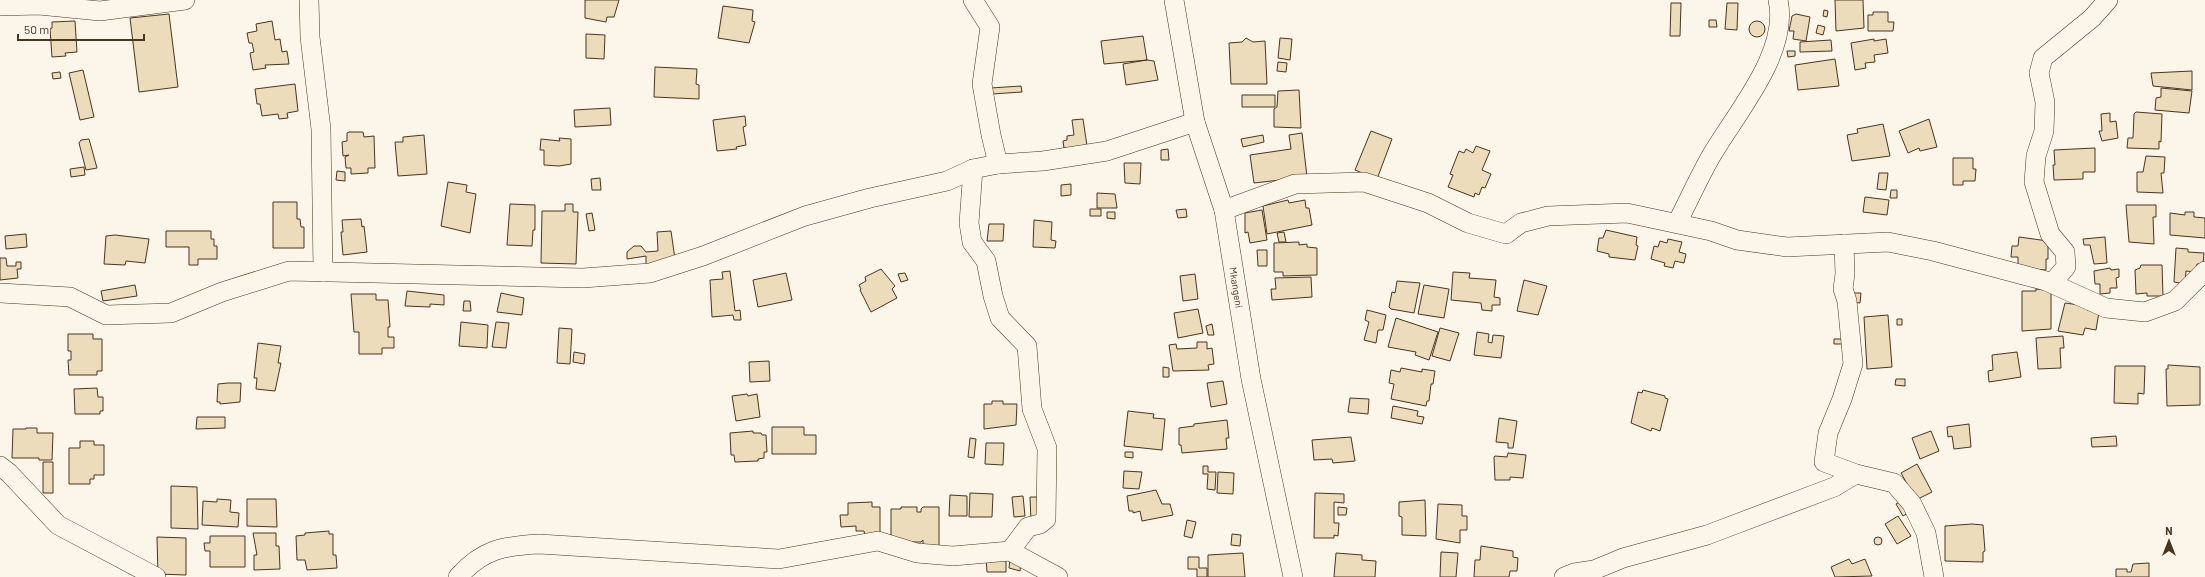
<svg xmlns="http://www.w3.org/2000/svg" width="2205" height="577" font-family="Barlow,sans-serif">
<style>
.building{fill:#ecdcbc;stroke:#4a3520}
.lines{fill:none;stroke-linecap:round;stroke-linejoin:round}
.minor-casing{stroke:#4a3520;stroke-width:20}
.minor{stroke:#fbf6e9;stroke-width:19}
.labels{text-anchor:middle;stroke-width:3;stroke-linejoin:round;paint-order:stroke}
.street-label{font-size:10px;fill:#4a3520;stroke:#fbf6e9}
</style>
<rect width="100%" height="100%" fill="#fbf6e9"/>
<path class="building" d="M585,0H619L614,17H607L606,22L585,18Z
M1835,0H1863L1864,28L1836,31Z
M1671,3H1681L1680,36H1670Z
M1727,3H1738L1737,30L1725,29Z
M723,6L753,10L752,21L755,22L749,43L718,38Z
M1824,10L1828,11L1827,17L1823,16Z
M1873,12H1888V22H1894L1893,31H1868V15H1873Z
M169,14L178,87L139,92L130,18Z
M1796,14L1810,17L1806,41L1793,39L1794,31H1789L1792,16Z
M1709,20H1716L1717,27H1709Z
M75,21L77,52L65,53L66,56L52,57L50,29L52,28V22Z
M272,21L275,40L280,39L282,52L287,51L289,64L265,65L266,68L253,70L250,53L254,52L252,43H249L247,33L257,31L256,24Z
M1749 29a8 8 0 1 1 16 0a8 8 0 1 1-16 0Z
M1818,25L1825,27L1823,35L1816,33Z
M586,34L605,35L604,59L586,58Z
M1143,36L1147,60L1104,64L1101,41Z
M1246,38L1253,42L1265,41L1267,84H1231L1229,43L1242,42Z
M1280,38L1292,39L1290,60L1278,58Z
M1874,39V41L1886,39L1888,53L1874,55L1875,62L1865,63L1866,68L1855,70L1851,43Z
M1831,40L1832,51L1800,52V42Z
M1787,51H1795V56L1788,57Z
M1835,59L1839,86L1798,90L1795,65Z
M1147,60L1154,61L1158,80L1126,85L1123,64Z
M1278,62L1287,63L1286,72L1277,71Z
M655,67L697,69L696,84L699,85V99L654,97Z
M83,70L94,117L80,120L69,73Z
M2192,71V90L2153,86L2151,73Z
M60,72L61,78L53,79L52,73Z
M295,84L298,111L287,113L288,118L279,119L278,114L262,116L260,104H257L255,89Z
M1021,86L1022,92L992,94L991,88Z
M2161,88L2192,91L2189,113L2155,110L2156,98L2161,97Z
M1299,90L1301,128L1274,127V109L1277,107L1278,91Z
M1242,95H1275V107H1242Z
M610,108L611,125L575,127L574,110Z
M2136,112L2162,114L2161,142L2159,141V149L2127,148L2128,138H2133L2134,114Z
M2110,113V122L2116,121L2118,138L2102,141L2099,131H2102L2101,114Z
M745,116L746,126L743,127L746,145L736,147L737,149L717,151L713,120Z
M1083,119L1087,146L1064,148L1063,141L1067,140V136L1074,135L1072,120Z
M1929,119L1937,147L1920,151L1919,148L1908,153L1899,131Z
M1883,124L1890,156L1852,161L1847,135L1858,133L1857,129Z
M1371,131L1392,139L1377,179L1355,170Z
M349,132H363L364,137L374,136L375,168H368V173L351,174V168H346L345,157L349,155L343,156L342,142L347,141V133Z
M1302,133L1307,177L1254,183L1250,155L1291,149L1289,135Z
M424,135L427,174L398,176L395,142H403V137Z
M1263,135L1264,142L1243,147L1241,139Z
M559,138L571,139V164L559,166L544,165V150H540L541,139L560,141Z
M89,139L97,168L86,170L79,143L81,140Z
M1476,146L1490,151L1482,170L1491,174L1485,188L1482,187L1479,195L1475,193L1474,197L1448,187L1453,175L1450,174L1459,151L1464,153L1466,149L1473,153Z
M2095,148V172H2083V179L2054,180L2053,165H2055L2054,150Z
M1168,149L1169,160H1161V150Z
M2146,156L2165,157L2164,173H2161L2163,193L2137,192V172H2143Z
M1953,158H1973V169H1976L1975,181H1963V185H1953Z
M1124,163H1141L1140,184L1125,183Z
M84,167L85,175L71,177L70,169Z
M337,171L345,172V181L336,180Z
M1879,173H1888L1886,190L1877,189Z
M600,178L601,190H592L591,179Z
M448,182L467,185L466,192L476,194L470,233L441,226Z
M1071,184V195L1061,196V185Z
M1891,190H1897V198H1890Z
M1097,193L1115,194L1117,208H1097Z
M1865,197L1889,200L1887,215L1863,212Z
M1288,200L1289,203L1305,200L1306,208H1309L1312,225L1267,234L1263,206Z
M273,202H297V219H300L301,227H304V248H273Z
M510,204L535,205V230H533L532,246L507,245Z
M565,204H573V212H578L576,264L541,263L542,211H565Z
M2126,205H2156V217H2153L2154,244L2129,242Z
M1090,209H1101V216H1090Z
M1186,209L1187,217L1178,218L1176,210Z
M1262,210L1267,240L1250,243L1248,232L1245,233V213Z
M1107,212H1115V219L1107,218Z
M2185,212H2194V217L2205,218V238L2170,235V213L2185,215Z
M592,213L595,230L589,231L586,214Z
M361,219L362,227L364,226L367,252L343,255L341,232H343L342,220Z
M1034,220L1052,222L1051,240L1056,241L1055,248L1033,247Z
M989,224H1004L1003,241H987Z
M1606,230L1637,237L1636,245L1638,246L1635,260L1609,257V254L1597,251L1599,238H1603Z
M166,231H211V239H214V246H217V259H198V265H189V247H166Z
M671,231L675,259L646,265V256L627,259V252L634,246H641L646,252L658,251L657,232Z
M1284,232L1286,242H1279L1277,233Z
M26,234L27,247L6,249L5,236Z
M115,235L149,239L145,263L126,261L125,265L104,264L106,236Z
M2019,237L2048,241V259H2046V270L2018,268V257H2011L2012,246H2018Z
M2105,237L2107,263L2094,264L2090,245H2084L2083,239Z
M1668,239L1682,242L1679,252L1686,254L1684,263L1675,261L1673,268L1664,266L1665,263L1651,259L1654,246L1658,247L1660,241L1667,243Z
M1299,242V245L1307,244V247L1317,248V275L1283,276V272H1274V243Z
M2176,248L2188,249V252L2204,253L2203,264H2197L2196,272L2186,271L2185,284L2174,282Z
M1257,250H1267V266H1258Z
M0,258H6L7,266H16V262H21V269H17L18,278L0,280Z
M2141,265H2162L2163,296H2147V293L2136,294L2135,270L2140,268Z
M2110,268L2111,270L2119,269V277L2116,278L2117,288H2110V293L2100,294V284H2095L2094,271Z
M881,269L895,286L892,289L897,298L871,312L860,290L861,289L859,285L866,281L865,277Z
M730,271L735,311L740,310L741,320H734L733,315L712,317L710,280L723,279L722,272Z
M1453,272L1470,273L1469,278L1496,280L1494,297L1500,298V305H1492V311L1482,310L1481,303L1451,300Z
M786,273L792,300L758,307L753,280Z
M905,273L908,280L901,282L898,274Z
M1195,274L1198,299L1183,301L1180,276Z
M1311,277L1312,297L1272,300L1271,289H1276L1275,278Z
M1524,280L1547,286L1538,315L1517,311Z
M1397,281L1420,283L1414,313L1391,309L1389,307L1392,292L1395,293Z
M135,285L137,296L103,301L101,291Z
M1424,285L1449,289L1444,318L1418,314Z
M2036,289L2051,290V329L2022,331V291H2036Z
M407,291L444,295V305L430,304V307L405,306Z
M501,293L524,298L522,315L497,312Z
M1851,293H1861L1860,303L1851,302Z
M351,294H376V300H388L390,327H388V337H394V348H382V354H359V332H354Z
M464,301H470L471,311H463Z
M2065,303L2087,306V310L2099,312L2096,330L2085,328L2083,335L2058,331Z
M1198,309L1203,333L1178,338L1174,313Z
M1367,310L1386,315L1383,330H1378L1376,343L1364,340L1369,322L1365,320Z
M1888,315L1892,367L1867,369L1864,317Z
M1396,318L1438,332L1429,360L1415,355L1416,352L1388,347Z
M1897,319H1902V325H1897Z
M461,322L488,325L487,348L459,346Z
M496,322L509,323L506,348L492,347Z
M1212,324L1214,335H1208L1206,326Z
M559,328L572,329L570,364L557,363Z
M1440,328L1459,333L1450,361L1432,356Z
M1477,332L1489,334L1488,342L1492,343L1493,335L1504,336L1501,358L1474,355Z
M68,334H93V339H102V371H97V375H69L68,360H71V351H68Z
M2063,336L2064,348H2060L2061,368L2038,369L2036,338Z
M1834,339H1844V344H1834Z
M1197,342H1207V349L1212,348L1214,364L1208,365L1209,370L1173,371L1169,345L1176,344L1177,349L1197,348Z
M258,343L281,346L278,363H281L275,391L256,389L257,378H254Z
M574,352L585,354L584,364L573,362Z
M2017,352L2021,377L1989,382L1988,371L1993,370L1992,355Z
M769,361L770,381L750,382L749,362Z
M2168,365L2200,367V405L2167,406L2166,369H2168Z
M2115,366H2145L2144,394L2138,393V404L2114,403Z
M1163,367L1169,368V377H1163Z
M1401,368L1422,372V369L1435,371L1433,384H1431L1429,401H1427L1426,406L1391,399L1394,384L1389,383L1391,370L1400,372Z
M1896,379H1905V386L1895,385Z
M1223,381L1227,404L1211,407L1207,383Z
M228,383H241L240,402L220,404V402H217L218,384Z
M97,388L98,397H103V411H100V414H75L74,389Z
M1643,390L1665,396V398L1668,399L1660,431L1652,428L1651,431L1631,423L1638,392L1642,393Z
M747,394L748,396L757,394L760,417L736,421L732,396Z
M1350,398L1369,399L1368,414L1348,412Z
M992,401H1003V404H1017L1016,425L984,429V404H992Z
M1393,406L1418,411L1417,416L1424,417L1422,424L1391,418Z
M1128,411L1154,414L1153,418L1165,419L1162,450L1124,446Z
M197,417H225V428L196,429Z
M1499,418L1517,421L1513,448H1508V443L1496,442Z
M1227,420L1229,438H1226L1227,449L1182,453L1181,445H1179V428L1194,426V424Z
M1969,424L1971,447L1954,449L1952,436L1948,437L1947,427Z
M772,427H804V435H816V454H772Z
M26,428H37V433H53L52,460H39V458H12L13,429H26Z
M753,431V433H761L762,435H766L767,452H764V458L758,459V461L735,462L734,455H731L730,433Z
M1931,431L1939,451L1920,459L1912,438Z
M2116,436L2117,446L2092,447L2091,438Z
M1351,437L1355,461L1333,463L1332,459L1314,460L1312,440Z
M970,438L976,439L974,458L968,457Z
M80,441H94V445H104V475H94V479H90V484H69V448H80Z
M986,443H1004L1003,465L985,464Z
M1125,452H1133V458L1125,457Z
M1508,453L1526,455L1523,478L1510,477V480H1495L1494,457L1495,456L1507,457Z
M43,462H53V493H43Z
M1917,464L1932,492L1916,500L1901,473Z
M1203,466H1208V472H1216L1215,490L1207,489L1208,474H1203Z
M1124,471L1142,472L1139,489L1123,488Z
M1218,472L1234,473L1233,494L1217,493Z
M171,486L197,487L198,529L171,528Z
M1156,490L1162,504H1170L1173,515L1142,521L1140,511L1133,513V511H1129L1127,496Z
M970,493L993,494L992,517H969Z
M1315,493L1344,494V503L1334,502V523H1339L1338,536L1334,535V538H1314Z
M950,495L967,496V516H949Z
M1023,496L1025,516L1014,517L1012,497Z
M1030,497H1037L1039,521H1031Z
M217,499L231,500L230,512L239,513L238,527L202,525L203,501L217,502Z
M247,499H276L277,527L247,526Z
M1425,500L1426,536L1402,535V517L1399,516V502Z
M1901,501L1908,513L1903,516L1896,504Z
M872,502V507H880V535L865,536L864,531H856V526L841,527L840,515H848V503Z
M1438,504L1462,505V516H1467V530H1460V543L1436,539Z
M901,507H917V512H921V509L923,507H939V546H923V540L921,542H901L891,539V509H901Z
M1338,507L1347,508L1346,515H1338Z
M1898,516L1911,536L1897,544L1885,524Z
M1187,520L1196,522L1192,538L1184,536Z
M1972,524L1983,525L1985,551L1983,552V562L1945,561V526Z
M329,531V534H333V555H336L337,568L307,570L305,560H297L296,536L305,535V533Z
M253,533H276V546H279L280,569L254,570V555H257Z
M1232,534L1241,535L1240,546L1231,545Z
M210,536H245V567H210V551H205L204,543H210Z
M1874 541a4 4 0 1 1 8 0a4 4 0 1 1-8 0Z
M157,537L186,538V575L158,574Z
M1481,546L1513,551V557L1518,558L1517,571H1510L1509,577H1474L1475,560H1480Z
M1441,552L1458,553L1456,577H1440Z
M1243,553L1245,577H1208V555Z
M1336,553L1362,555V560L1376,561L1375,577H1334Z
M1188,557H1199V568H1207V577H1197V569H1188Z
M986,558H1006V572H987Z
M1010,559L1021,562L1020,571L1009,568Z
M1849,559L1852,564L1865,559L1872,576L1835,577L1831,567Z
M2149,563V577H2116V569H2127V572H2131L2133,564Z"/>
<g class="lines">
<defs>
<g id="minor">
<path d="M309,0L310,37L321,129L323,272"/>
<path d="M973,0L990,27L982,84L991,135L998,164"/>
<path id="s1" d="M1174,0L1195,122L1224,210L1251,379L1293,577"/>
<path d="M0,6L39,5L100,11L185,0"/>
<path d="M1224,210L1295,184L1364,182L1428,203L1468,223L1506,234L1521,223L1548,216L1627,213L1711,231L1737,240L1787,247L1888,242L1933,251L2046,281L2106,308L2145,312L2175,301L2205,271"/>
<path d="M1677,223C1688,202 1698,179 1710,158C1735,114 1790,53 1778,0"/>
<path d="M1844,244L1845,274L1843,289L1847,301L1853,364L1842,399L1828,433L1824,462L1856,474L1894,483L1912,504L1926,533L1934,577"/>
<path d="M2052,283L2066,267L2065,252L2050,234L2034,182L2036,156L2044,131L2045,102L2039,73L2043,58L2092,18L2108,0"/>
<path d="M0,293L70,297L106,315L171,313L222,292L289,271L583,278L650,273L703,256L805,216L870,198L947,181L973,169L998,164L1043,161L1107,151L1195,122"/>
<path d="M0,466L9,473L58,525L156,577"/>
<path d="M1010,551L1058,577"/>
<path d="M458,577C483,549 503,546 539,544L779,559L878,541L917,553L953,556L1010,551L1028,527L1040,524L1046,519L1047,448L1032,409L1027,346L1000,318L993,296L986,261L972,242L969,223L973,169"/>
<path d="M1564,577L1574,573L1594,570L1623,558L1707,535L1834,487L1856,474"/>
</g>
</defs>
<use href="#minor" class="minor-casing"/>
<use href="#minor" class="minor"/>
</g>
<g class="labels">
<g class="street-label">
<text dy="4" stroke="none"><textPath href="#s1" startOffset="295">Mkangeni</textPath></text>
</g>
</g>
<g transform="translate(2169 541)" stroke="#fbf6e9" stroke-width="3" paint-order="stroke">
<path d="M0-3L7 15L0 10L-7 15Z" fill="#4a3520"/>
<text y="-6" font-size="11" font-weight="bold" text-anchor="middle" fill="#4a3520">N</text>
</g>
<path d="M18 34v6h126v-6" fill="none" stroke="#4a3520" stroke-width="2"/>
<text x="24" y="34" font-size="12" fill="#4a3520" stroke="#fbf6e9" stroke-width="3" paint-order="stroke">50 m</text>
</svg>
